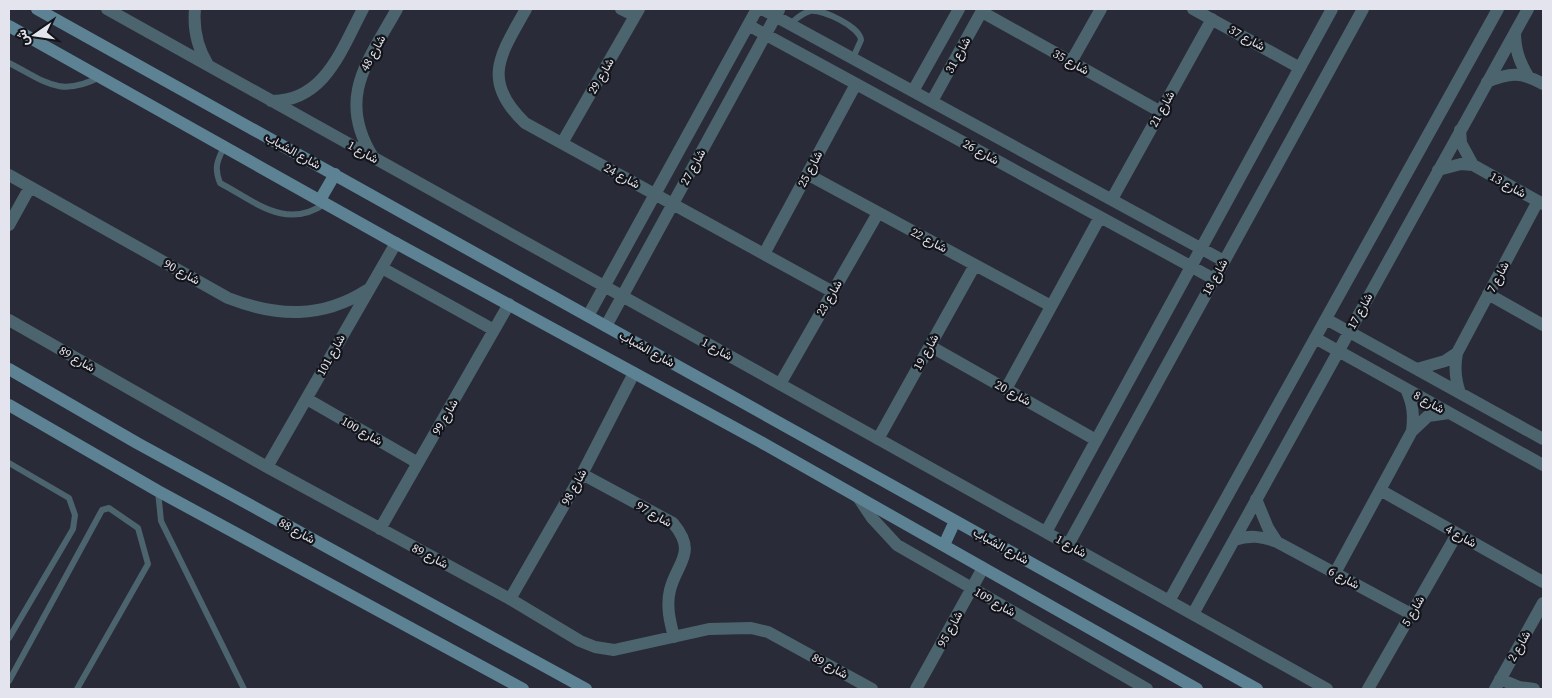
<svg xmlns="http://www.w3.org/2000/svg" width="1552" height="698" font-family="'Source Serif 4',Vazirmatn,serif">
<style>
.lines{fill:none;stroke-linecap:round;stroke-linejoin:round}
.lane{stroke:#4c646e;stroke-width:6}
.street{stroke:#4c646e;stroke-width:12}
.secondary{stroke:#5c8293;stroke-width:12}
.labels{text-anchor:middle;stroke-width:4.5;stroke-linejoin:round;paint-order:stroke}
.street-label{font-size:12px;fill:#e3e4ed;stroke:#13141a}
</style>
<rect width="100%" height="100%" fill="#292b38"/>
<g class="lines">
<path class="lane" d="M790,24C796,19 802,13 810,11C823,9 860,27 861,40L853,58
M9,63C45,81 59,98 100,77
M224,147C217,161 214,168 220,183C256,202 286,231 326,203
M9,463L69,498L75,515L73,529L9,638
M158,491L161,521L244,689
M9,681L102,510L109,508L138,528L148,564L77,689"/>
<path class="street" d="M107,9L1327,689
M195,9C193,30 197,47 208,65
M526,9C501,54 480,80 525,123L833,292
M621,9L635,16
M762,9L1224,261
M1193,9L1300,68
M982,12L1161,112
M748,25L1214,279
M1515,32C1515,49 1519,61 1528,76
M1071,62L1101,9
M1487,82C1510,72 1522,72 1543,84
M913,91L959,9
M271,101C325,102 342,48 363,9
M932,101L983,9
M1460,130L1461,143L1473,165L1543,204
M562,143L639,9
M373,157C336,98 368,61 397,9
M1438,170L1461,164L1473,165
M807,174L1051,306
M9,175L228,298C277,317 322,319 367,290
M1112,199L1212,19
M9,225L30,187
M764,254L856,84
M382,268L494,330
M1488,294L1543,325
M588,316L757,9
M1326,319L1543,439
M9,320L267,467L510,599L580,641L595,647L614,650L709,629L751,628L768,632L872,689
M606,326L779,10
M1315,338L1543,465
M930,346L1096,440
M1417,369L1445,361L1457,353
M780,384L878,213
M1006,389L1100,217
M1406,389C1413,404 1414,415 1412,431
M1460,393C1455,379 1454,368 1457,353L1538,201
M307,399L418,463
M878,439L975,265
M267,467L396,243
M582,474L673,523C698,553 677,562 670,590C666,606 670,622 674,637
M1380,490L1543,582
M858,497L872,518L897,545L1147,689
M1256,499L1268,528L1277,542
M380,529L509,304
M1046,532L1332,9
M1234,540C1250,535 1261,536 1277,542L1411,614
M1068,545L1363,9
M1335,573L1412,431L1428,416L1449,413
M510,599L582,474L634,373
M1169,601L1498,9
M1193,614L1528,9
M1500,679L1519,687L1534,689
M916,689L983,568
M1368,689L1457,534
M1495,689L1543,603"/>
<path class="secondary" d="M37,9L1257,689
M9,26L392,241L759,441L1197,689
M320,200L335,174
M9,369L137,443L586,689
M9,405L158,491L523,689
M944,545L955,521"/>
</g>
<g class="labels">
<g class="street-label">
<text transform="translate(1247 38) rotate(29)" y="4">شارع 37</text>
<text transform="translate(373 53) rotate(-61)" y="4">شارع 48</text>
<text transform="translate(958 55) rotate(-61)" y="4">شارع 31</text>
<text transform="translate(1071 62) rotate(29)" y="4">شارع 35</text>
<text transform="translate(601 76) rotate(-60)" y="4">شارع 29</text>
<text transform="translate(1162 109) rotate(-61)" y="4">شارع 21</text>
<text transform="translate(293 151) rotate(29)" y="4">شارع الشباب</text>
<text transform="translate(363 152) rotate(29)" y="4">شارع 1</text>
<text transform="translate(981 152) rotate(29)" y="4">شارع 26</text>
<text transform="translate(693 167) rotate(-61)" y="4">شارع 27</text>
<text transform="translate(810 169) rotate(-62)" y="4">شارع 25</text>
<text transform="translate(622 176) rotate(29)" y="4">شارع 24</text>
<text transform="translate(1508 185) rotate(29)" y="4">شارع 13</text>
<text transform="translate(929 240) rotate(28)" y="4">شارع 22</text>
<text transform="translate(182 272) rotate(29)" y="4">شارع 90</text>
<text transform="translate(1215 277) rotate(-61)" y="4">شارع 18</text>
<text transform="translate(1498 277) rotate(-62)" y="4">شارع 7</text>
<text transform="translate(829 298) rotate(-60)" y="4">شارع 23</text>
<text transform="translate(1360 311) rotate(-61)" y="4">شارع 17</text>
<text transform="translate(647 349) rotate(29)" y="4">شارع الشباب</text>
<text transform="translate(717 349) rotate(29)" y="4">شارع 1</text>
<text transform="translate(926 352) rotate(-61)" y="4">شارع 19</text>
<text transform="translate(331 355) rotate(-61)" y="4">شارع 101</text>
<text transform="translate(77 359) rotate(30)" y="4">شارع 89</text>
<text transform="translate(1013 393) rotate(29)" y="4">شارع 20</text>
<text transform="translate(1429 402) rotate(29)" y="4">شارع 8</text>
<text transform="translate(445 417) rotate(-60)" y="4">شارع 99</text>
<text transform="translate(362 431) rotate(30)" y="4">شارع 100</text>
<text transform="translate(574 487) rotate(-61)" y="4">شارع 98</text>
<text transform="translate(654 514) rotate(30)" y="4">شارع 97</text>
<text transform="translate(297 531) rotate(29)" y="4">شارع 88</text>
<text transform="translate(1461 536) rotate(29)" y="4">شارع 4</text>
<text transform="translate(1001 546) rotate(29)" y="4">شارع الشباب</text>
<text transform="translate(1071 546) rotate(29)" y="4">شارع 1</text>
<text transform="translate(430 556) rotate(28)" y="4">شارع 89</text>
<text transform="translate(1344 578) rotate(28)" y="4">شارع 6</text>
<text transform="translate(995 602) rotate(30)" y="4">شارع 109</text>
<text transform="translate(1413 611) rotate(-60)" y="4">شارع 5</text>
<text transform="translate(950 629) rotate(-61)" y="4">شارع 95</text>
<text transform="translate(1519 646) rotate(-60)" y="4">شارع 2</text>
<text transform="translate(830 666) rotate(29)" y="4">شارع 89</text>
</g>
</g>
<rect width="1552" height="698" fill="none" stroke="#e3e4ed" stroke-width="20"/>
<g transform="translate(35 35) rotate(257)" stroke="#13141a" stroke-width="4" paint-order="stroke">
<path d="M0-4L9 19L0 12L-9 19Z" fill="#e3e4ed"/>
<text y="-8" font-size="14" font-weight="bold" text-anchor="middle" fill="#e3e4ed">ش</text>
</g>
</svg>
